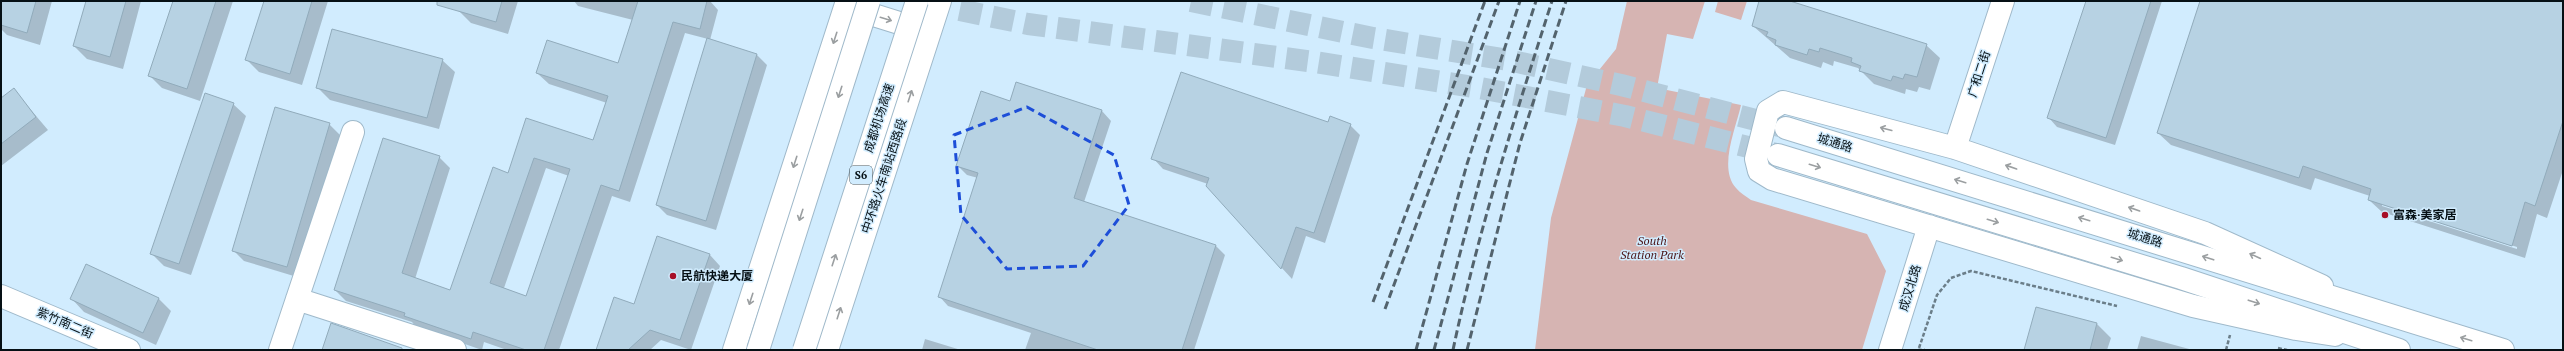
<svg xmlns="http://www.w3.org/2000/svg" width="2564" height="351" font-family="'PT Serif','Noto Sans SC',serif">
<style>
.green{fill:#d6b4b2}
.shadow{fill:#0003;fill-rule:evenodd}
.building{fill:#b7d2e3;stroke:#91abbb;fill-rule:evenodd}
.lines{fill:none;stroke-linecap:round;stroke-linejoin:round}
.major-tunnel{stroke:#b3cbdb;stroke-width:22;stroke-dasharray:22 11;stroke-linecap:butt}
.minor-casing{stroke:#9fb9ca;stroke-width:24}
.major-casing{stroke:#9fb9ca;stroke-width:24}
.path{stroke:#6b7e89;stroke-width:2.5;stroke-dasharray:4 2;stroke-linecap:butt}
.minor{stroke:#fff;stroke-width:22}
.major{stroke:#fff;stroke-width:22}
.rail{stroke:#53636d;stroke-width:3;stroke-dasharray:8 4;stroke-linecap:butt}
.highway-bridge-casing{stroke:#9fb9ca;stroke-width:24;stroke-linecap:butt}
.highway-bridge{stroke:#fff;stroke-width:22}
.oneway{stroke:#9b9fa1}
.marked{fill:none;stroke:#1d4ed8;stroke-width:3;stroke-dasharray:8 5;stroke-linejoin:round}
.poi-dot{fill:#a70e27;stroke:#d1ecfe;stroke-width:1.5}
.labels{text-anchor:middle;stroke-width:3;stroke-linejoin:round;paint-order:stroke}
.shield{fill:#d1ecfe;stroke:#43525b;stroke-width:1}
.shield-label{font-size:11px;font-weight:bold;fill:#061015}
.street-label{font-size:12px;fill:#061015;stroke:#d1ecfe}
.poi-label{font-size:12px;font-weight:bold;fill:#061015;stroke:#d1ecfe;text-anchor:start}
.park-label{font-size:12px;font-style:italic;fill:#4c1517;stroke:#d1ecfe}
</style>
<rect width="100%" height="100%" fill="#d1ecfe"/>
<path class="green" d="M1627,1H1705L1693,39L1667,34L1657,88L1741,105C1736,128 1718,168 1736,188C1740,193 1746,196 1751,200L1867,234L1886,271L1862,350H1535L1551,218L1587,85L1616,49Z
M1718,1H1747L1741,20L1715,12Z"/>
<path class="shadow" d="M1,1H52L40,45L7,35L1,29Z
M87,1H141L123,69L87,59L74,46Z
M174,1H233L200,101L162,88L150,76Z
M265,1H328L302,85L259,72L247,60Z
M462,1H518L508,34L471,23L459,11Z
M574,1H710L718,10L710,40L757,55L767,65L716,230L667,215L657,205L708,39L685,33L630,202L612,196L559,350H507L484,342L482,350L416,327L412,322L346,301L335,290L439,157L450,168L415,279L451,291L509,174L527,119L594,142L607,103L549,84L537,73L619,64L633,20L578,6ZM546,168L569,176L527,297L504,288Z
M1760,1H1787L1926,45L1940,58L1930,90L1919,87L1917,92L1906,89L1905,94L1874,84L1858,68L1834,61L1833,66L1823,62L1821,68L1790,58L1753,26Z
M2087,1H2162L2115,145L2057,127L2049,118Z
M2201,1H2563V170L2547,218L2537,214L2525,258L2382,212L2369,200L2370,196L2315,178L2311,190L2171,145L2158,133ZM2382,204L2517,247V249L2382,206Z
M442,60L455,72L439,129L330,100L318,88Z
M1017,83L1102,111L1111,121L1084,202L1216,246L1225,255L1194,350H1025L1031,333L948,306L939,296L978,178L967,175L957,165L1010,102Z
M14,90L48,130L1,166V100Z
M233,104L246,116L191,275L164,266L151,253Z
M329,124L340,135L297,277L244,261L233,250Z
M1329,124L1350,125L1360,135L1325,243L1306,236L1292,279L1207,186L1208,184L1163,169L1153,158Z
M658,237L710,255L720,266L691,350L661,340L650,350H597L634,305Z
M72,299H159L171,311L156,345L84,312Z
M2037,308L2097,324L2111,338L2107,350H2026Z
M2141,336L2193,350H2137Z
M925,339L961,350H922Z"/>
<path class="building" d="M1,1H36L27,33L1,25Z
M86,1H126L110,57L73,46Z
M173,1H216L187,89L148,76Z
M264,1H312L290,74L245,60Z
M437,1H502L496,22L437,5Z
M638,1H707L700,29L673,22L619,191L601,185L544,350H526L473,332L471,339L404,316L405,313L334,290L383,138L440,156L402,273L450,290L493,167L508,173L526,118L593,140L608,96L536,73L547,40L618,63ZM534,158L570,169L526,296L490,283Z
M1759,1H1790L1927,44L1917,77L1905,74L1903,79L1893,76L1891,81L1859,71L1861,66L1851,62L1852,58L1820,48L1819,52L1809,49L1807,55L1775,45L1776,40L1766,36L1768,32L1752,26Z
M2086,1H2151L2106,138L2047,118Z
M2200,1H2563V121L2535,206L2525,202L2512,246L2368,200L2371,189L2303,166L2299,178L2157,133Z
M332,29L443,59L427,118L316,88Z
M707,38L757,54L706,221L656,205Z
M1181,72L1328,122L1330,116L1351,124L1314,233L1296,227L1281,269L1206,186L1209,178L1151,159Z
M1016,82L1102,110L1074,198L1216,245L1182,350H1098L938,297L978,173L956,166L981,91L1010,101Z
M14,88L36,117L1,144V98Z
M205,93L234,103L179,264L150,254Z
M275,107L330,123L287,267L232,251Z
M657,236L710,254L680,340L650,330L628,350H596L614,297L634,304Z
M86,264L159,298L143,333L70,299Z
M2036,307L2097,323L2090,350H2024Z
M331,323L402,348V350H322Z"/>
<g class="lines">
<path class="major-tunnel" d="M928,1L950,8L1028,24L1315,62L1480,88L1625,116L1776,154
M1191,1L1373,38L1508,60L1621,85L1783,127"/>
<defs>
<path id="minor" d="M1955,148L2003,1
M2322,286L2205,233L1955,148L1783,102L1768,111L1756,159L1759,171L1772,179L2193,306L2296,329L2335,335
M1,296L129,350
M297,299L455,350
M280,350L353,132
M1890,350L1929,226"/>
<path id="major" d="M848,7L928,32
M1786,128L2503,350
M1778,155L2181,278L2399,350
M734,350L847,1
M827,350L940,1"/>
</defs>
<use href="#minor" class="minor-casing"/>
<use href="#major" class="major-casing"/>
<path class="path" d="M1919,348L1937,295L1951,278L1971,271L2117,306
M2278,348L2287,350
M1918,350H1925
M2226,350L2230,335"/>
<use href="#minor" class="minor"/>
<use href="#major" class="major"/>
<path class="rail" d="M1373,302L1485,1
M1385,309L1499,1
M1416,350L1467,164L1520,1
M1434,350L1487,153L1536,1
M1453,350C1478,231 1515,117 1552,1
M1467,350L1520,143L1566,1"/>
<defs>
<path id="highway-bridge" d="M758,350L869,1
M804,350L917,1"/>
</defs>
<use href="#highway-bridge" class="highway-bridge-casing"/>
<use href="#highway-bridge" class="highway-bridge"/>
</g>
<defs><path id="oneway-shaft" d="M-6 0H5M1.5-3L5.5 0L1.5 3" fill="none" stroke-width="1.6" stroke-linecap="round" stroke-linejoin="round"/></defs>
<g class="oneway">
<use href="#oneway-shaft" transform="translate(886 19) rotate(17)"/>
<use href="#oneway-shaft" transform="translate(835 38) rotate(108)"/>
<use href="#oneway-shaft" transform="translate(840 92) rotate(108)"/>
<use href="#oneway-shaft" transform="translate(910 96) rotate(-72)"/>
<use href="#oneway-shaft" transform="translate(1886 129) rotate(-165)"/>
<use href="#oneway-shaft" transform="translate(795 162) rotate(108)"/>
<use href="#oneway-shaft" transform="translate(1815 166) rotate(17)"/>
<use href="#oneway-shaft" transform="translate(2011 167) rotate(-161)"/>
<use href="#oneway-shaft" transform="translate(1960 181) rotate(-163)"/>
<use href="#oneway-shaft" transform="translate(2134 209) rotate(-161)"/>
<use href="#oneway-shaft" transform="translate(801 215) rotate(108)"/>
<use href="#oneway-shaft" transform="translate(2084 219) rotate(-163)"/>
<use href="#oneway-shaft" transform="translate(1993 221) rotate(17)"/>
<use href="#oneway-shaft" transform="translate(2255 256) rotate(-155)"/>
<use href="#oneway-shaft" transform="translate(2208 258) rotate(-162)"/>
<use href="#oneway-shaft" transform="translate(2117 259) rotate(17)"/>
<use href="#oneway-shaft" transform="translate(834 260) rotate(-72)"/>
<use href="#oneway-shaft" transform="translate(751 299) rotate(108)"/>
<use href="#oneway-shaft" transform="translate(2254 302) rotate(18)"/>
<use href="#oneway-shaft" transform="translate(839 313) rotate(-72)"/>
<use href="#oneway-shaft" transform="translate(2466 339) rotate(-163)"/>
</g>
<path class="marked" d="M1027,107L1114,155L1129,205L1083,266L1007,269L961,215L954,135Z"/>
<g class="poi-dot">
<circle cx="2385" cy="215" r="4"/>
<circle cx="673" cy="276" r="4"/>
</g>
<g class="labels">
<rect class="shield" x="850" y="166" width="22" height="18" rx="3"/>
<g class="shield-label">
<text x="861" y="179">S6</text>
</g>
<g class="street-label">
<text transform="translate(1979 74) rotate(-72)" y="4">广和二街</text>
<text transform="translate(879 118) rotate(-72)" y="4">成都机场高速</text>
<text transform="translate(1835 143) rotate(17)" y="4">城通路</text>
<text transform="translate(884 176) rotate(-72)" y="4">中环路火车南站西路段</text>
<text transform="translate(2145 238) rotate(17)" y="4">城通路</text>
<text transform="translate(1910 288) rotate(-73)" y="4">成汉北路</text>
<text transform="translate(65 323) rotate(23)" y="4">紫竹南二街</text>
</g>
<g class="poi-label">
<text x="2393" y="219">富森·美家居</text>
<text x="681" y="280">民航快递大厦</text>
</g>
<g class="park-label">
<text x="1652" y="245">South<tspan x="1652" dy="14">Station Park</tspan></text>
</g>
</g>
<rect width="2564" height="351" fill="none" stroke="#061015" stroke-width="4"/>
</svg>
